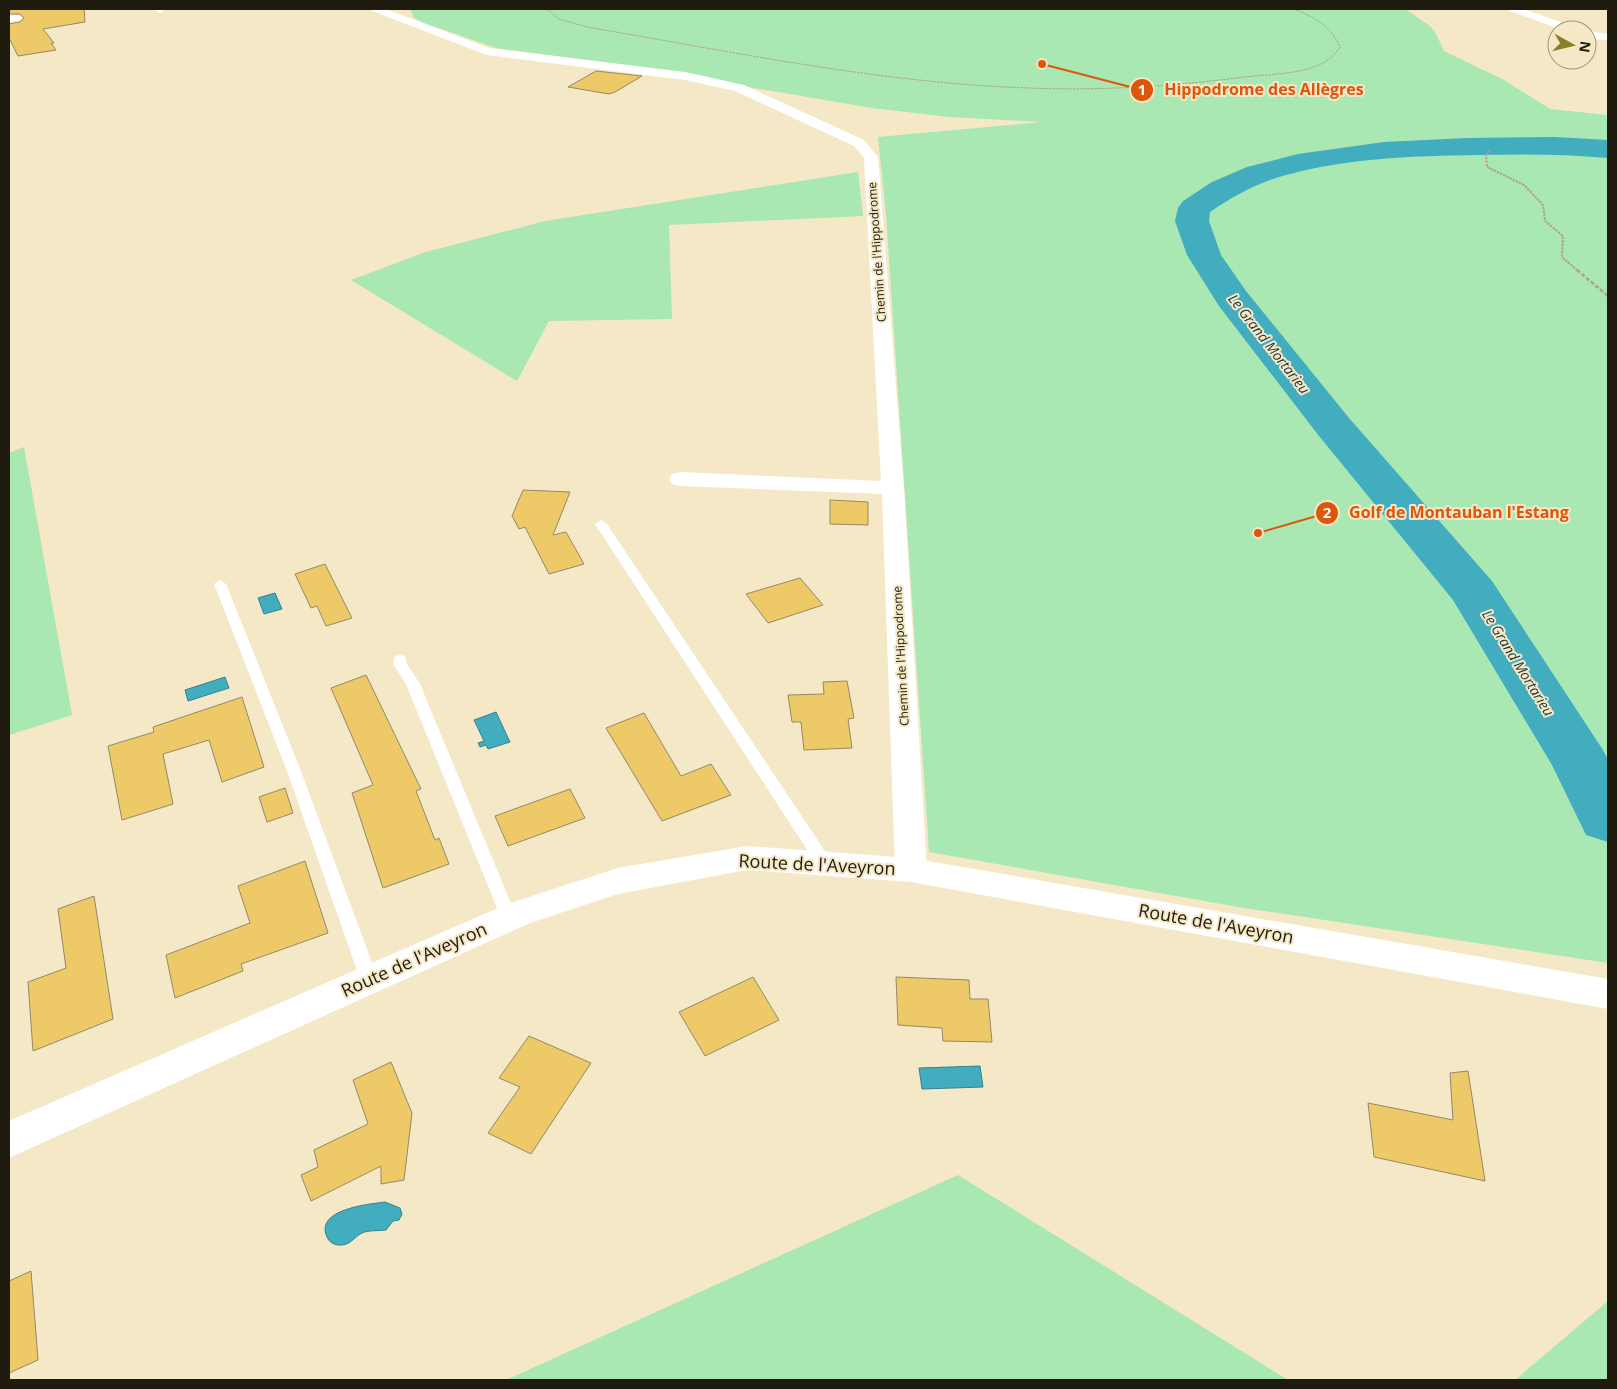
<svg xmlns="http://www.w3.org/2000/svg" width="1617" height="1389" font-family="'Open Sans',sans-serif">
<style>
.green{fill:#a9e7b3}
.water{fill:#43adc0;stroke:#38818b}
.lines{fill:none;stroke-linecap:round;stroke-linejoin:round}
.river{fill:#43adc0;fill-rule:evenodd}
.building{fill:#edca67;stroke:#938869}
.path-far2{stroke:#aea48a;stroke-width:1;stroke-dasharray:2.5 1;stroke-linecap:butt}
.path-far1{stroke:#aea48a;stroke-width:2;stroke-dasharray:2.5 1;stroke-linecap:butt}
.path{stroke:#aea48a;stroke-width:2.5;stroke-dasharray:4 2;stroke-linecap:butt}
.lane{fill:#fff;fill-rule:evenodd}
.street{fill:#fff;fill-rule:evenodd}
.secondary{fill:#fff;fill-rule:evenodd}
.labels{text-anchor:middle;stroke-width:4;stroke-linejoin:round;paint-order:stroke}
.far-street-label{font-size:12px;fill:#201b0f;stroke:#f5e8c7}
.far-water-label{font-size:14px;font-style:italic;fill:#1b3237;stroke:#f5e8c7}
.near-street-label{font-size:18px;fill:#201b0f;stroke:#f5e8c7}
.leader{fill:none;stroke:#de560c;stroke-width:2}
.callout-dot{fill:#de560c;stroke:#f5e8c7;stroke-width:2}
.mark-label{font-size:15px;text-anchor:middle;font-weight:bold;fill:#fff}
.callout-label{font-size:16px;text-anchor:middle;font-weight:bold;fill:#de560c;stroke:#f5e8c7;stroke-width:4;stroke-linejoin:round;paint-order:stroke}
</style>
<rect width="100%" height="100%" fill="#f5e8c7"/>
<path class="green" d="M410,9H1405L1430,26L1436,34L1444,51L1504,80L1550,109L1608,115V963L1238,907L929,852L886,215L878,137L1042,122L949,117L872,108L748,87L704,76L496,48L424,23L414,18Z
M858,172L863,216L669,225L672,319L549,321L517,381L351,280L426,252L545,221Z
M24,447L72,715L9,735V453Z
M958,1175L1288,1380H506Z
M1608,1301V1380H1515Z"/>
<path class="water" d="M275,593L282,609L264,614L258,598Z
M225,677L229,688L188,701L185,690Z
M496,712L510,742L488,749L486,745L480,747L478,743L484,741L474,720Z
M980,1066L983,1087L922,1089L919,1068Z
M385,1202L400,1208L402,1214L399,1220L393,1221L386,1230C379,1231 368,1230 362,1233C354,1237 350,1246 339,1245C334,1245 329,1242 327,1237C314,1209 370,1204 385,1202Z"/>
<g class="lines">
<path class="river" d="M1555,137L1608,140V158C1565,154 1523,154 1480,155C1410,156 1336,158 1270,180C1248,188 1229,199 1210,212L1209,221L1221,255L1246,291L1349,418L1492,581L1601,747L1608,759V842L1586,835L1552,765L1453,600L1319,436L1219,306L1187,255L1175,221L1178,208L1183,201L1212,182L1247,167L1298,154L1384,142L1467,138Z"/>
</g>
<path class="building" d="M9,9H84L85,22L43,29L54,43H51L56,50L18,56L9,38V24L20,22L24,18L20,14H9Z
M596,71L642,76L615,92L609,94L568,87Z
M523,490L570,492L553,535L566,532L584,564L549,574L525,527L519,529L512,516Z
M830,500L868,502V525L830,524Z
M325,564L352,618L326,626L317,606L311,608L295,574Z
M800,578L823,605L768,623L746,594Z
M366,675L421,789L416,791L435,840L439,838L449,864L383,888L352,793L373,785L331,688Z
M847,681L854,718L848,719L852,748L804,750L801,722H792L788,695L824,694L823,682Z
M242,697L264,767L222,782L209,740L163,754L173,804L122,820L108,746L154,732L153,727Z
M644,713L681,776L711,764L731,795L662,821L606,728Z
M285,788L293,813L267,822L259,797Z
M570,789L585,818L508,846L495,816Z
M305,861L328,933L241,964L243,971L175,998L166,955L250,923L238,886Z
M94,896L113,1019L33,1051L28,982L66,968L58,909Z
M753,977L779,1020L705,1056L679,1012Z
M896,977L969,980L970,999H988L992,1042L943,1041L942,1028L898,1025Z
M529,1036L591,1063L531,1154L488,1133L520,1087L499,1078Z
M391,1062L412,1113L404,1180L381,1184V1166L311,1201L301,1175L318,1167L314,1150L368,1124L353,1080Z
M1468,1071L1485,1181L1374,1157L1368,1103L1453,1120L1450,1073Z
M31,1271L38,1360L9,1373V1281Z"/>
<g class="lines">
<path class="path-far2" d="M547,9L559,19L587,27C734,52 880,83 1029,88C1102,91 1173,86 1245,77C1274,73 1323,76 1340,47C1331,26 1314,17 1294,9"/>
<path class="path-far1" d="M1489,151L1486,155L1487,167L1524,185L1543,205L1545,221L1563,236L1562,257L1578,271"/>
<path class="path" d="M1577,270L1608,296"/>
<path class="lane" d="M154,9H160L164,12L159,13Z
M601,520L607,524L831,860L833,864L831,868L825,870L819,868L595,524Z
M220,580L226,584L301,771L378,979L375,984L369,986L363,984L360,979L287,771L214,584Z
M400,655L405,656L407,664L420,684L517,918L515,923L509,925L503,923L501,918L406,684L393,664L395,656Z"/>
<path class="street" d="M370,9H386L489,48L685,72L744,85L864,140L878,157L904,488L927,870L922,879L911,882L900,879L895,870L882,494L680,486L672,484L669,479L672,474L680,472L881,481L864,158L854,146L735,91L685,80L487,55L372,11Z
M1509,9H1524L1577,28L1579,30H1562L1510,11Z
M16,15L20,16L22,18L20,20L9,22V16Z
M1587,31L1608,34V40L1587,39Z"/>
<path class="secondary" d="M747,846L911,858L1608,979V1009L911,882L747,870L618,894L530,923L9,1158V1121L507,904L618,868Z"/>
</g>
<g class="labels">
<g class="far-street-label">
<text transform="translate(877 252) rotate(-94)" y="4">Chemin de l'Hippodrome</text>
<text transform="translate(901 656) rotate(-93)" y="4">Chemin de l'Hippodrome</text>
</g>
<g class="far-water-label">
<text transform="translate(1269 344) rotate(52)" y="5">Le Grand Mortarieu</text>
<text transform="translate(1518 663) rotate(58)" y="5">Le Grand Mortarieu</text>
</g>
<g class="near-street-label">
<text transform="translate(817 865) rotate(3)" y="6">Route de l'Aveyron</text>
<text transform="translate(1216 924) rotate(10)" y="6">Route de l'Aveyron</text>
<text transform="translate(414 960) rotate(-24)" y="6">Route de l'Aveyron</text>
</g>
</g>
<path class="leader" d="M1042 64L1142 90M1258 533L1327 513"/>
<g class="callout-dot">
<circle cx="1042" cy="64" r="5"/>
<circle cx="1258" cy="533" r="5"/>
<circle cx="1142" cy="90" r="12"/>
<circle cx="1327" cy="513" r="12"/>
</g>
<g class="mark-label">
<text x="1142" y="95">1</text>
<text x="1327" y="518">2</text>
</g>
<g class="callout-label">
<text x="1264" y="95">Hippodrome des Allègres</text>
<text x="1459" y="518">Golf de Montauban l'Estang</text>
</g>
<rect width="1617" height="1389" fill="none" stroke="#201b0f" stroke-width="20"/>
<g transform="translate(1572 45) rotate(98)"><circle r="24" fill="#f5e8c7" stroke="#a0967d"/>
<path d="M0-4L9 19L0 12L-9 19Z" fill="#8b8027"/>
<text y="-8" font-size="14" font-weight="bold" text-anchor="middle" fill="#201b0f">N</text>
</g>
</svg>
